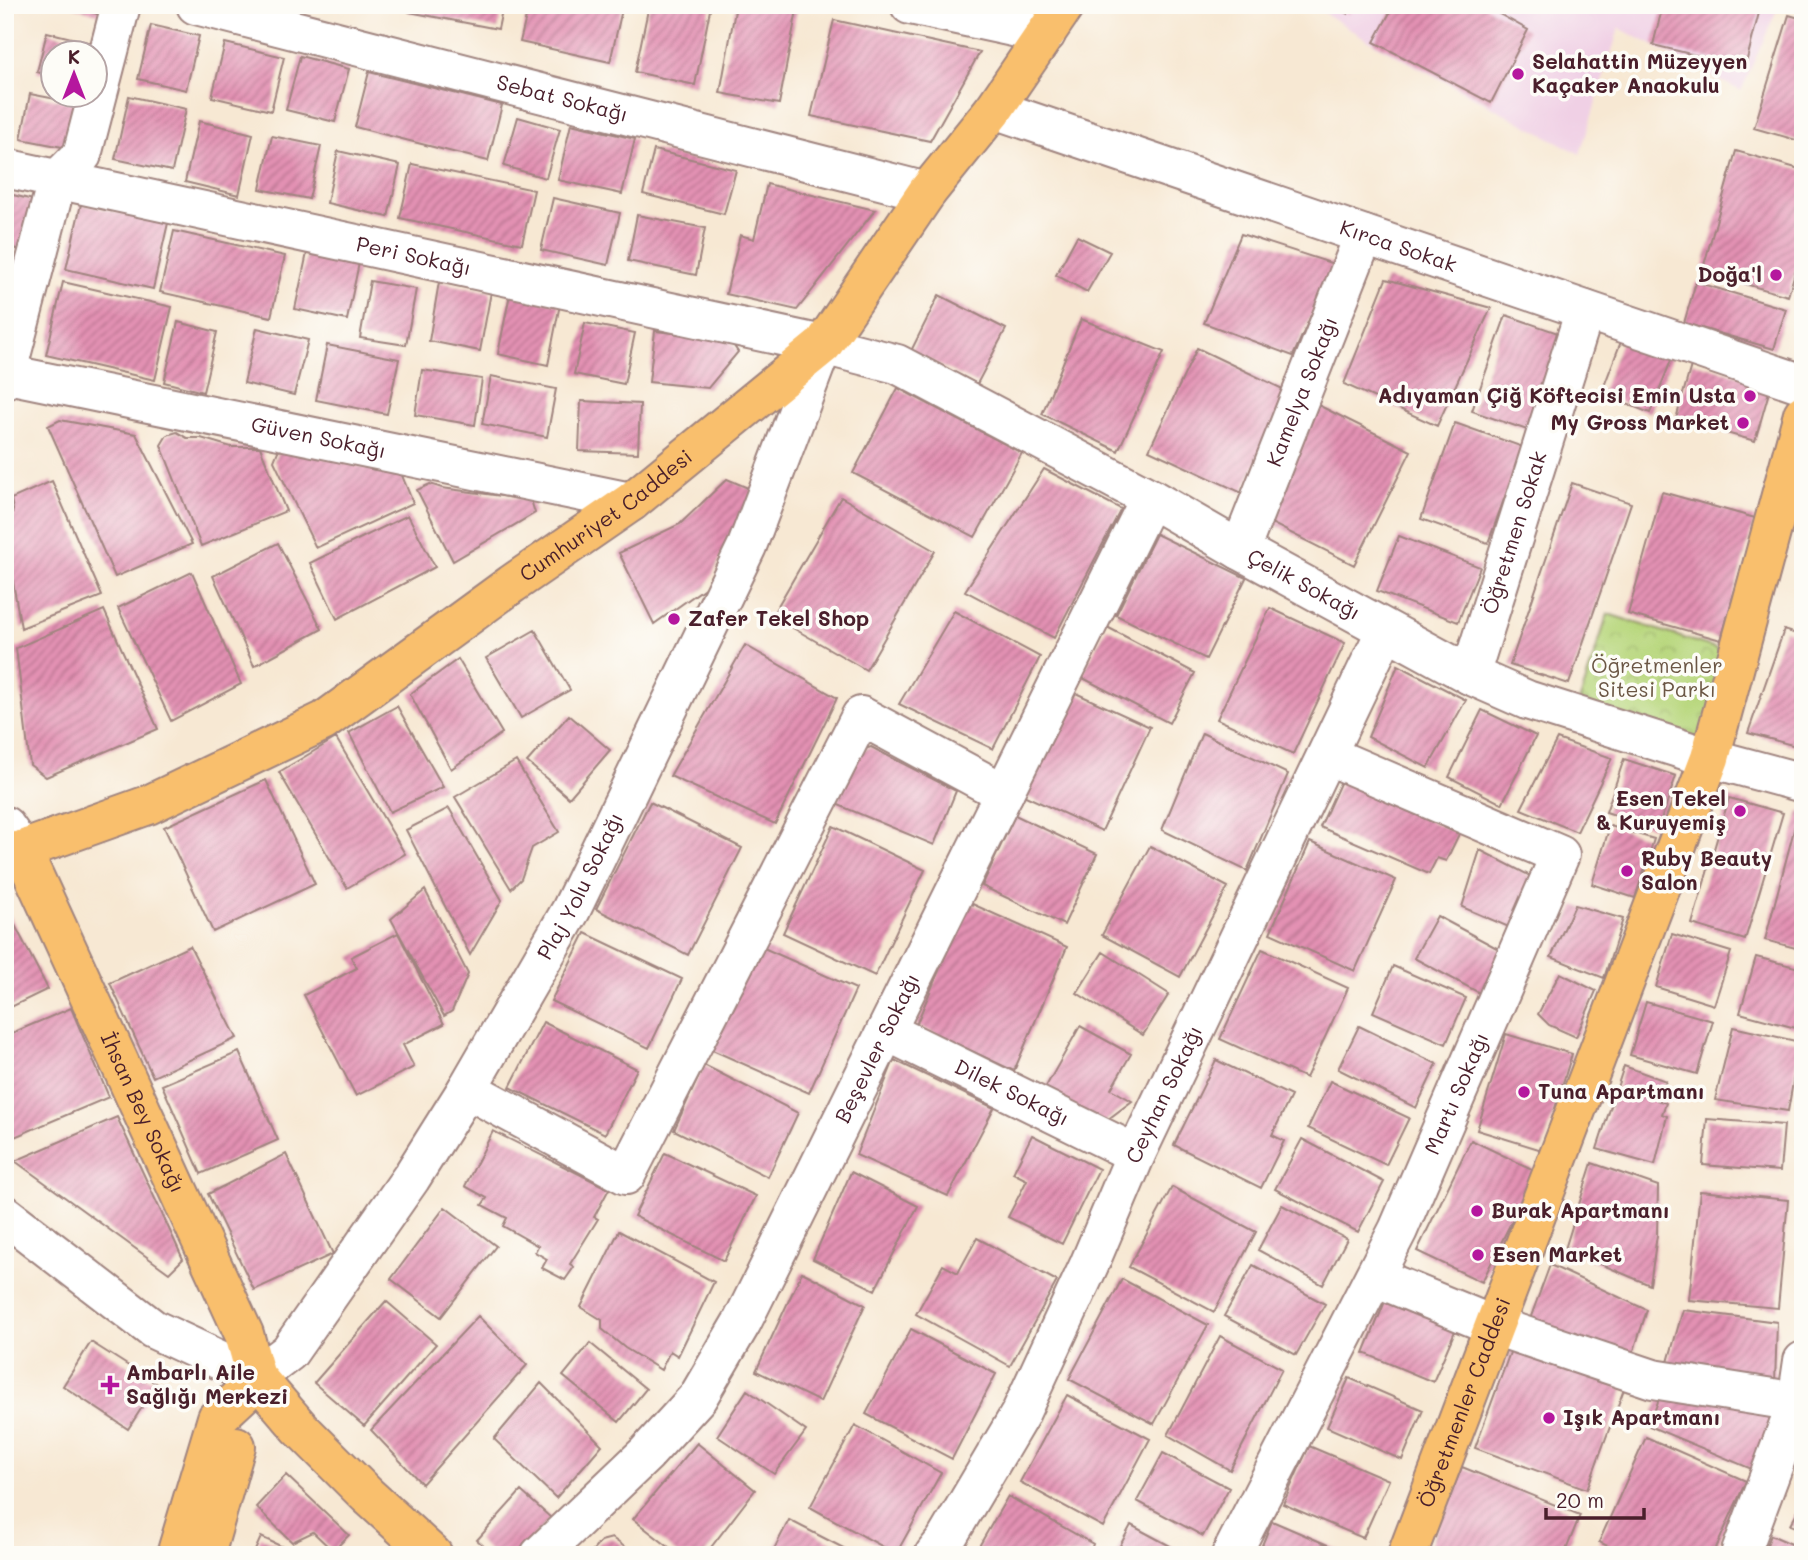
<svg xmlns="http://www.w3.org/2000/svg" width="1808" height="1560" font-family="Mali,sans-serif">
<style>
.built{fill:#f0d0e5}
.park{fill:url(#park-crowns);stroke:#817b54;stroke-width:2}
.building{fill:url(#building-hatch)}
.lines{fill:none;stroke-linecap:round;stroke-linejoin:round}
.minor-casing{stroke:#a0847f;stroke-width:42}
.major-casing{stroke:#a0847f;stroke-width:42}
.minor{stroke:#fff;stroke-width:38}
.major{stroke:#f9bf6d;stroke-width:38}
.poi-dot{fill:#b5179e;stroke:#fdfcf7;stroke-width:2.5}
.labels{text-anchor:middle;stroke-width:7;stroke-linejoin:round;paint-order:stroke}
.poi-label{font-size:21px;font-weight:bold;fill:#4a1f2b;stroke:#fdfcf7;text-anchor:start}
.street-label{font-size:21px;fill:#4a1f2b;stroke:#fdfcf7}
.park-label{font-size:21px;fill:#6b5644;stroke:#fdfcf7}
</style>
<defs>
<pattern id="park-crowns" width="20" height="18" patternUnits="userSpaceOnUse" patternTransform="scale(1.75)"><rect width="20" height="18" fill="#b8d77d"/><path d="M2 6a3 3 0 1 1 6 0M12 15a3 3 0 1 1 6 0" fill="none" stroke="#a0b86c"/></pattern>
<pattern id="building-hatch" width="6" height="6" patternUnits="userSpaceOnUse" patternTransform="scale(1.75)"><rect width="6" height="6" fill="#e391b3"/><path d="M-1 1l2-2M0 6l6-6M5 7l2-2" fill="none" stroke="#ba7692"/></pattern>
</defs>
<rect width="100%" height="100%" fill="#fdfcf7"/>
<filter id="ink" filterUnits="userSpaceOnUse"><feTurbulence type="fractalNoise" baseFrequency=".0143" numOctaves="2"/><feDisplacementMap in="SourceGraphic" scale="14" xChannelSelector="R" yChannelSelector="G"/><feConvolveMatrix kernelMatrix="1 2 1 2 8 2 1 2 1" color-interpolation-filters="sRGB"/></filter>
<filter id="wash" filterUnits="userSpaceOnUse"><feTurbulence type="fractalNoise" baseFrequency=".00686" numOctaves="4" result="noise"/><feDisplacementMap in="SourceGraphic" scale="28" xChannelSelector="R" yChannelSelector="G"/><feGaussianBlur stdDeviation="1.57" result="paint"/><feColorMatrix in="noise" values="0 0 0 0 0 0 0 0 0 0 0 0 0 0 0 0 0 1.4 0 .05"/><feComposite in="paint" operator="in"/></filter>
<g filter="url(#wash)">
<rect width="100%" height="100%" fill="#f7e8d3"/>
<path class="built" d="M1311,5H1779L1741,91L1619,28L1580,154L1373,43Z"/>
<path class="park" d="M1608,614L1734,654L1706,742L1579,702Z"/>
<g id="blocks">
<path class="building" d="M68,5H111L107,17Z
M411,5H503L498,29L409,12Z
M529,5H623L610,62L520,42Z
M649,5H711L695,85L635,72Z
M736,5H773L797,10L779,104L720,93Z
M1330,5H1352L1348,14Z
M1394,5H1483L1528,30L1491,103L1374,42Z
M1663,5H1761L1745,67L1653,45Z
M1789,15L1803,19V142L1754,128Z
M834,20L980,52L930,141L811,116Z
M151,25L199,36L186,90L138,79Z
M47,32L100,45L94,52H52V76L37,72Z
M225,43L284,57L271,111L212,97Z
M300,56L349,69L335,122L286,110Z
M369,72L502,105L488,161L355,127Z
M30,94L82,104L73,149L21,139Z
M129,96L186,109L172,171L115,159Z
M518,117L560,129L546,178L504,166Z
M199,121L253,134L239,195L185,182Z
M571,124L635,139L622,194L558,180Z
M272,136L321,146L309,199L260,189Z
M654,150L736,170L724,214L643,194Z
M338,151L400,165L388,217L327,203Z
M1736,151L1803,170V246L1788,296L1702,272Z
M412,164L534,190L522,244L400,218Z
M767,184L875,210L797,310L726,294L740,235L754,239Z
M5,193L33,200L21,250L5,246Z
M553,198L620,213L608,265L541,250Z
M81,204L168,223L153,289L66,269Z
M637,215L705,228L696,275L628,261Z
M174,231L285,256L271,317L160,292Z
M1241,234L1334,264L1293,356L1204,323Z
M1077,236L1110,252L1087,292L1056,275Z
M307,253L359,263L347,320L295,309Z
M5,257L19,261L5,312Z
M1386,279L1491,308L1437,426L1344,384Z
M370,281L416,289L406,345L360,338Z
M63,282L172,307L155,380L46,355Z
M439,282L491,292L480,351L429,341Z
M1696,282L1786,309L1774,349L1684,323Z
M510,294L560,304L548,365L498,354Z
M939,295L1006,329L977,384L911,351Z
M1506,315L1561,334L1527,430L1472,411Z
M1081,319L1164,352L1118,451L1042,414Z
M178,322L217,332L203,392L164,382Z
M585,323L635,333L624,384L574,374Z
M257,328L308,340L294,395L244,383Z
M655,331L729,339L738,352L708,388L649,382Z
M1622,339L1672,358L1650,413L1601,394Z
M327,345L399,359L387,414L316,400Z
M1197,348L1289,392L1242,493L1149,450Z
M1692,362L1771,385L1755,441L1676,419Z
M422,370L482,379L475,425L415,415Z
M491,376L556,389L547,437L482,424Z
M898,388L1022,453L975,537L853,473Z
M581,401L640,404L638,453L579,451Z
M1316,404L1411,451L1354,565L1263,519Z
M60,420L136,434L192,544L115,577L48,426Z
M1455,423L1523,447L1488,543L1421,519Z
M177,432L187,438H201L231,447H260L286,511L201,546L161,445L167,435Z
M288,449L376,470L399,468L413,503L316,548L274,461L278,451Z
M1044,469L1121,509L1054,638L965,591Z
M727,479L755,491L706,587L654,624L619,553L680,524Z
M52,481L102,596L21,628L10,565L7,533L13,510L11,499Z
M1572,483L1631,503L1569,684L1510,665Z
M430,484L442,488L531,500L535,513L453,561L417,490Z
M1662,492L1755,518L1721,640L1628,614Z
M841,497L935,551L866,670L772,616Z
M408,515L435,567L337,619L310,563Z
M1156,534L1246,578L1206,659L1116,615Z
M1399,536L1480,567L1458,622L1377,591Z
M278,543L322,629L254,666L213,576Z
M192,572L241,684L171,721L118,608Z
M1270,608L1345,643L1293,754L1217,719Z
M104,610L158,729L46,777L30,765L16,648Z
M954,611L1040,657L993,749L899,704Z
M1107,627L1195,673L1169,723L1081,677Z
M535,630L570,690L521,718L486,658Z
M1784,630L1803,636V748L1748,733Z
M745,645L837,698L775,824L670,776Z
M458,659L502,733L451,769L410,694Z
M1398,665L1466,700L1428,768L1368,737Z
M1069,690L1150,727L1102,831L1021,794Z
M397,706L443,787L390,812L349,733Z
M1482,710L1536,736L1502,804L1449,777Z
M569,715L610,750L569,798L527,762Z
M1202,733L1288,774L1247,871L1162,830Z
M336,738L405,854L347,888L279,772Z
M1557,739L1612,758L1577,832L1521,809Z
M871,747L956,791L934,845L836,804L859,751Z
M1624,759L1676,776L1658,829L1606,812Z
M516,761L559,832L532,848L521,879L511,889L455,797Z
M266,780L315,884L213,932L164,827Z
M1341,781L1459,834L1446,861L1437,858L1429,874L1320,827Z
M1729,798L1783,813L1745,940L1692,924Z
M650,802L742,848L688,955L596,909Z
M449,808L502,900L470,955L406,830Z
M1799,811L1803,812V950L1765,940Z
M1015,815L1097,854L1064,925L982,886Z
M833,826L925,870L875,976L783,933Z
M1610,826L1654,839L1635,898L1592,884Z
M1310,842L1396,880L1355,971L1270,933Z
M1150,846L1228,887L1180,977L1102,935Z
M1480,850L1538,880L1518,931L1462,907Z
M425,890L468,974L452,1011L444,1016L391,919Z
M968,902L1067,947L1014,1071L916,1025Z
M1575,905L1623,919L1604,978L1551,957Z
M5,906L48,989L5,1010Z
M1437,916L1508,954L1485,996L1414,958Z
M398,933L444,1024L403,1045L414,1067L356,1096L304,995L357,968L351,957Z
M585,933L682,979L649,1048L551,1001Z
M1672,934L1731,952L1714,1005L1656,987Z
M757,945L856,989L809,1093L710,1049Z
M190,946L237,1038L153,1077L110,983Z
M1262,949L1348,988L1306,1078L1220,1039Z
M1103,952L1169,994L1143,1035L1077,993Z
M1756,957L1803,969V1030L1740,1013Z
M1393,966L1466,998L1446,1044L1373,1012Z
M1560,973L1596,991L1576,1037L1549,1025L1538,1014Z
M1646,1002L1713,1021L1697,1074L1630,1055Z
M71,1008L109,1097L5,1141V1036Z
M543,1022L637,1069L605,1134L510,1087Z
M1080,1026L1131,1054L1111,1089L1132,1101L1103,1123L1044,1090Z
M1359,1026L1437,1064L1416,1108L1338,1069Z
M1733,1027L1800,1042L1788,1111L1715,1100Z
M1506,1034L1572,1054L1542,1150L1477,1130Z
M239,1052L278,1140L201,1174L162,1085Z
M894,1060L994,1108L948,1196L856,1155Z
M1216,1060L1291,1096L1272,1135L1284,1141L1261,1188L1174,1145Z
M704,1065L798,1113L768,1177L674,1130Z
M1624,1066L1666,1081L1657,1100L1666,1103L1662,1114L1667,1116L1655,1165L1597,1149Z
M1330,1081L1409,1118L1386,1165L1308,1128Z
M117,1117L183,1259L169,1273L15,1161Z
M1707,1119L1784,1125L1780,1171L1703,1165Z
M493,1131L609,1189L594,1217L598,1219L570,1264L574,1267L565,1280L542,1268L547,1259L535,1252L538,1246L503,1226L507,1218L482,1205L487,1198L465,1186Z
M1032,1135L1099,1169L1062,1244L1008,1217L1027,1180L1013,1173Z
M1302,1139L1384,1182L1358,1232L1275,1189Z
M1471,1140L1536,1171L1482,1282L1417,1251Z
M665,1153L756,1196L724,1261L634,1216Z
M286,1154L333,1254L254,1290L208,1194Z
M1592,1163L1658,1186L1657,1235L1650,1285L1565,1249Z
M851,1172L918,1206L875,1290L813,1259Z
M1172,1187L1256,1232L1214,1312L1129,1267Z
M1700,1191L1788,1200L1778,1308L1689,1300Z
M1282,1205L1347,1239L1323,1285L1258,1250Z
M445,1207L496,1246L441,1317L391,1279Z
M619,1231L714,1282L678,1356L670,1351L661,1370L625,1348L602,1329V1320L581,1307Z
M977,1238L1057,1281L1010,1366L916,1314L943,1265L958,1273Z
M1253,1265L1325,1304L1296,1355L1224,1316Z
M1550,1265L1647,1310L1630,1363L1526,1330Z
M802,1272L865,1305L820,1402L756,1371Z
M1122,1279L1208,1325L1154,1424L1069,1379Z
M1388,1294L1458,1324L1433,1382L1364,1353Z
M386,1301L436,1344L364,1426L314,1383Z
M1683,1310L1777,1322L1775,1383L1666,1369Z
M478,1316L527,1365L422,1484L371,1430Z
M911,1329L996,1374L952,1459L866,1414Z
M1220,1336L1282,1369L1230,1470L1168,1435Z
M91,1342L157,1384L128,1429L63,1386Z
M590,1343L646,1389L619,1422L563,1376Z
M1512,1347L1624,1389L1587,1489L1475,1448Z
M1349,1378L1423,1410L1402,1460L1327,1427Z
M541,1383L602,1445L556,1498L494,1439Z
M1663,1388L1778,1402L1754,1470L1649,1426Z
M747,1390L806,1431L774,1474L717,1436Z
M1067,1395L1150,1439L1103,1527L1020,1482Z
M855,1425L941,1473L896,1554L810,1507Z
M1646,1437L1746,1481L1713,1555H1627L1599,1542Z
M697,1443L755,1490L705,1555H679L633,1519Z
M1309,1446L1389,1480L1363,1538L1283,1504Z
M1163,1453L1229,1488L1203,1536L1137,1501Z
M1462,1467L1580,1515L1564,1555H1426Z
M286,1475L349,1535L333,1551L313,1532L292,1542L256,1507Z
M521,1491L551,1518L517,1555H494L477,1540Z
M1008,1496L1093,1544L1089,1555H974Z
M1803,1501V1530L1790,1525Z
M789,1520L857,1555H771Z
M1272,1521L1351,1555H1258Z
M1131,1525L1187,1555H1115Z
M1771,1535L1803,1549V1555H1763Z
M261,1537L300,1555H253Z
M612,1538L636,1555H589L601,1541Z"/>
</g>
</g>
<g filter="url(#ink)">
<use href="#blocks" fill-opacity="0" stroke="#a0847f" stroke-width="2"/>
<g class="lines">
<defs>
<g id="minor">
<path id="s1" d="M196,5L927,192"/>
<path d="M910,5L1046,34"/>
<path id="s2" d="M994,109L1803,384"/>
<path id="s3" d="M5,168L823,345L897,364L1150,498L1240,550L1470,675L1527,700L1710,758L1803,783"/>
<path id="s4" d="M7,374L631,502"/>
<path d="M5,379L57,180L82,155L121,5"/>
<path id="s5" d="M1240,550L1364,235"/>
<path id="s6" d="M1470,675L1585,310"/>
<path d="M5,826L22,850"/>
<path id="s7" d="M886,1031L1136,1154"/>
<path d="M467,1089L626,1175L861,716L1004,793"/>
<path id="s8" d="M5,1215L153,1329L256,1377L289,1352L411,1178L467,1089L571,910L747,546L823,345"/>
<path d="M1375,1277L1492,1325L1653,1379L1803,1403"/>
<path id="s9" d="M540,1555L646,1454L698,1397L742,1322L1150,498"/>
<path id="s10" d="M934,1555L945,1541L1020,1414L1089,1265L1136,1154L1386,630"/>
<path id="s11" d="M1231,1555L1398,1230L1560,855L1327,755"/>
<path d="M1740,1555L1797,1402L1803,1361"/>
</g>
<g id="major">
<path id="s12" d="M22,850L244,1334L256,1377L300,1428L367,1495L433,1555"/>
<path id="s13" d="M5,853L22,850L148,805L324,721L512,584L631,502L823,345L927,192L994,109L1065,5"/>
<path d="M176,1555L217,1418L245,1392L256,1377"/>
<path d="M205,1555L236,1446"/>
<path id="s14" d="M1407,1555L1710,758L1803,414"/>
</g>
</defs>
<use href="#minor" class="minor-casing"/>
<use href="#major" class="major-casing"/>
<use href="#minor" class="minor"/>
<use href="#major" class="major"/>
</g>
</g>
<g class="poi-dot">
<circle cx="1518" cy="74" r="7"/>
<circle cx="1776" cy="275" r="7"/>
<circle cx="1750" cy="396" r="7"/>
<circle cx="1743" cy="423" r="7"/>
<circle cx="674" cy="619" r="7"/>
<circle cx="1740" cy="811" r="7"/>
<circle cx="1627" cy="871" r="7"/>
<circle cx="1524" cy="1092" r="7"/>
<circle cx="1477" cy="1211" r="7"/>
<circle cx="1478" cy="1255" r="7"/>
<path d="M106.5 1374.5h7v7h7v7h-7v7h-7v-7h-7v-7h7z"/>
<circle cx="1549" cy="1418" r="7"/>
</g>
<g class="labels">
<g class="poi-label">
<text x="1532" y="69">Selahattin Müzeyyen<tspan x="1532" dy="24">Kaçaker Anaokulu</tspan></text>
<text x="1762" y="282" text-anchor="end">Doğa'l</text>
<text x="1736" y="403" text-anchor="end">Adıyaman Çiğ Köftecisi Emin Usta</text>
<text x="1729" y="430" text-anchor="end">My Gross Market</text>
<text x="688" y="626">Zafer Tekel Shop</text>
<text x="1726" y="806" text-anchor="end">Esen Tekel<tspan x="1726" dy="24">&amp; Kuruyemiş</tspan></text>
<text x="1641" y="866">Ruby Beauty<tspan x="1641" dy="24">Salon</tspan></text>
<text x="1538" y="1099">Tuna Apartmanı</text>
<text x="1491" y="1218">Burak Apartmanı</text>
<text x="1492" y="1262">Esen Market</text>
<text x="126" y="1380">Ambarlı Aile<tspan x="126" dy="24">Sağlığı Merkezi</tspan></text>
<text x="1563" y="1425">Işık Apartmanı</text>
</g>
<g class="street-label">
<text dy="7" stroke="none"><textPath href="#s1" startOffset="378">Sebat Sokağı</textPath></text>
<text dy="7" stroke="none"><textPath href="#s2" startOffset="427">Kırca Sokak</textPath></text>
<text dy="7" stroke="none"><textPath href="#s3" startOffset="418">Peri Sokağı</textPath></text>
<text dy="7" stroke="none"><textPath href="#s5" startOffset="170">Kamelya Sokağı</textPath></text>
<text dy="7" stroke="none"><textPath href="#s4" startOffset="318">Güven Sokağı</textPath></text>
<text dy="7" stroke="none"><textPath href="#s13" startOffset="695">Cumhuriyet Caddesi</textPath></text>
<text dy="7" stroke="none"><textPath href="#s6" startOffset="149">Öğretmen Sokak</textPath></text>
<text dy="7" stroke="none"><textPath href="#s3" startOffset="1376">Çelik Sokağı</textPath></text>
<text dy="7" stroke="none"><textPath href="#s8" startOffset="892">Plaj Yolu Sokağı</textPath></text>
<text dy="7" stroke="none"><textPath href="#s9" startOffset="616">Beşevler Sokağı</textPath></text>
<text dy="7" stroke="none"><textPath href="#s7" startOffset="140">Dilek Sokağı</textPath></text>
<text dy="7" stroke="none"><textPath href="#s11" startOffset="514">Martı Sokağı</textPath></text>
<text dy="7" stroke="none"><textPath href="#s10" startOffset="516">Ceyhan Sokağı</textPath></text>
<text dy="7" stroke="none"><textPath href="#s12" startOffset="289">İhsan Bey Sokağı</textPath></text>
<text dy="7" stroke="none"><textPath href="#s14" startOffset="163">Öğretmenler Caddesi</textPath></text>
</g>
<g class="park-label">
<text x="1657" y="673">Öğretmenler<tspan x="1657" dy="24">Sitesi Parkı</tspan></text>
</g>
</g>
<rect width="1808" height="1560" fill="none" stroke="#fdfcf7" stroke-width="28"/>
<g transform="translate(74 74)"><circle r="33" fill="#fdfcf7" stroke="#b5a4a5" stroke-width="2"/>
<path d="M0-5L12 26L0 18L-12 26Z" fill="#b5179e"/>
<text y="-10" font-size="19" font-weight="bold" text-anchor="middle" fill="#4a1f2b">K</text>
</g>
<path d="M1546 1508v10h98v-10" fill="none" stroke="#4a1f2b" stroke-width="3.5"/>
<text x="1556" y="1508" font-size="21" fill="#4a1f2b" stroke="#fdfcf7" stroke-width="5" paint-order="stroke">20 m</text>
</svg>
